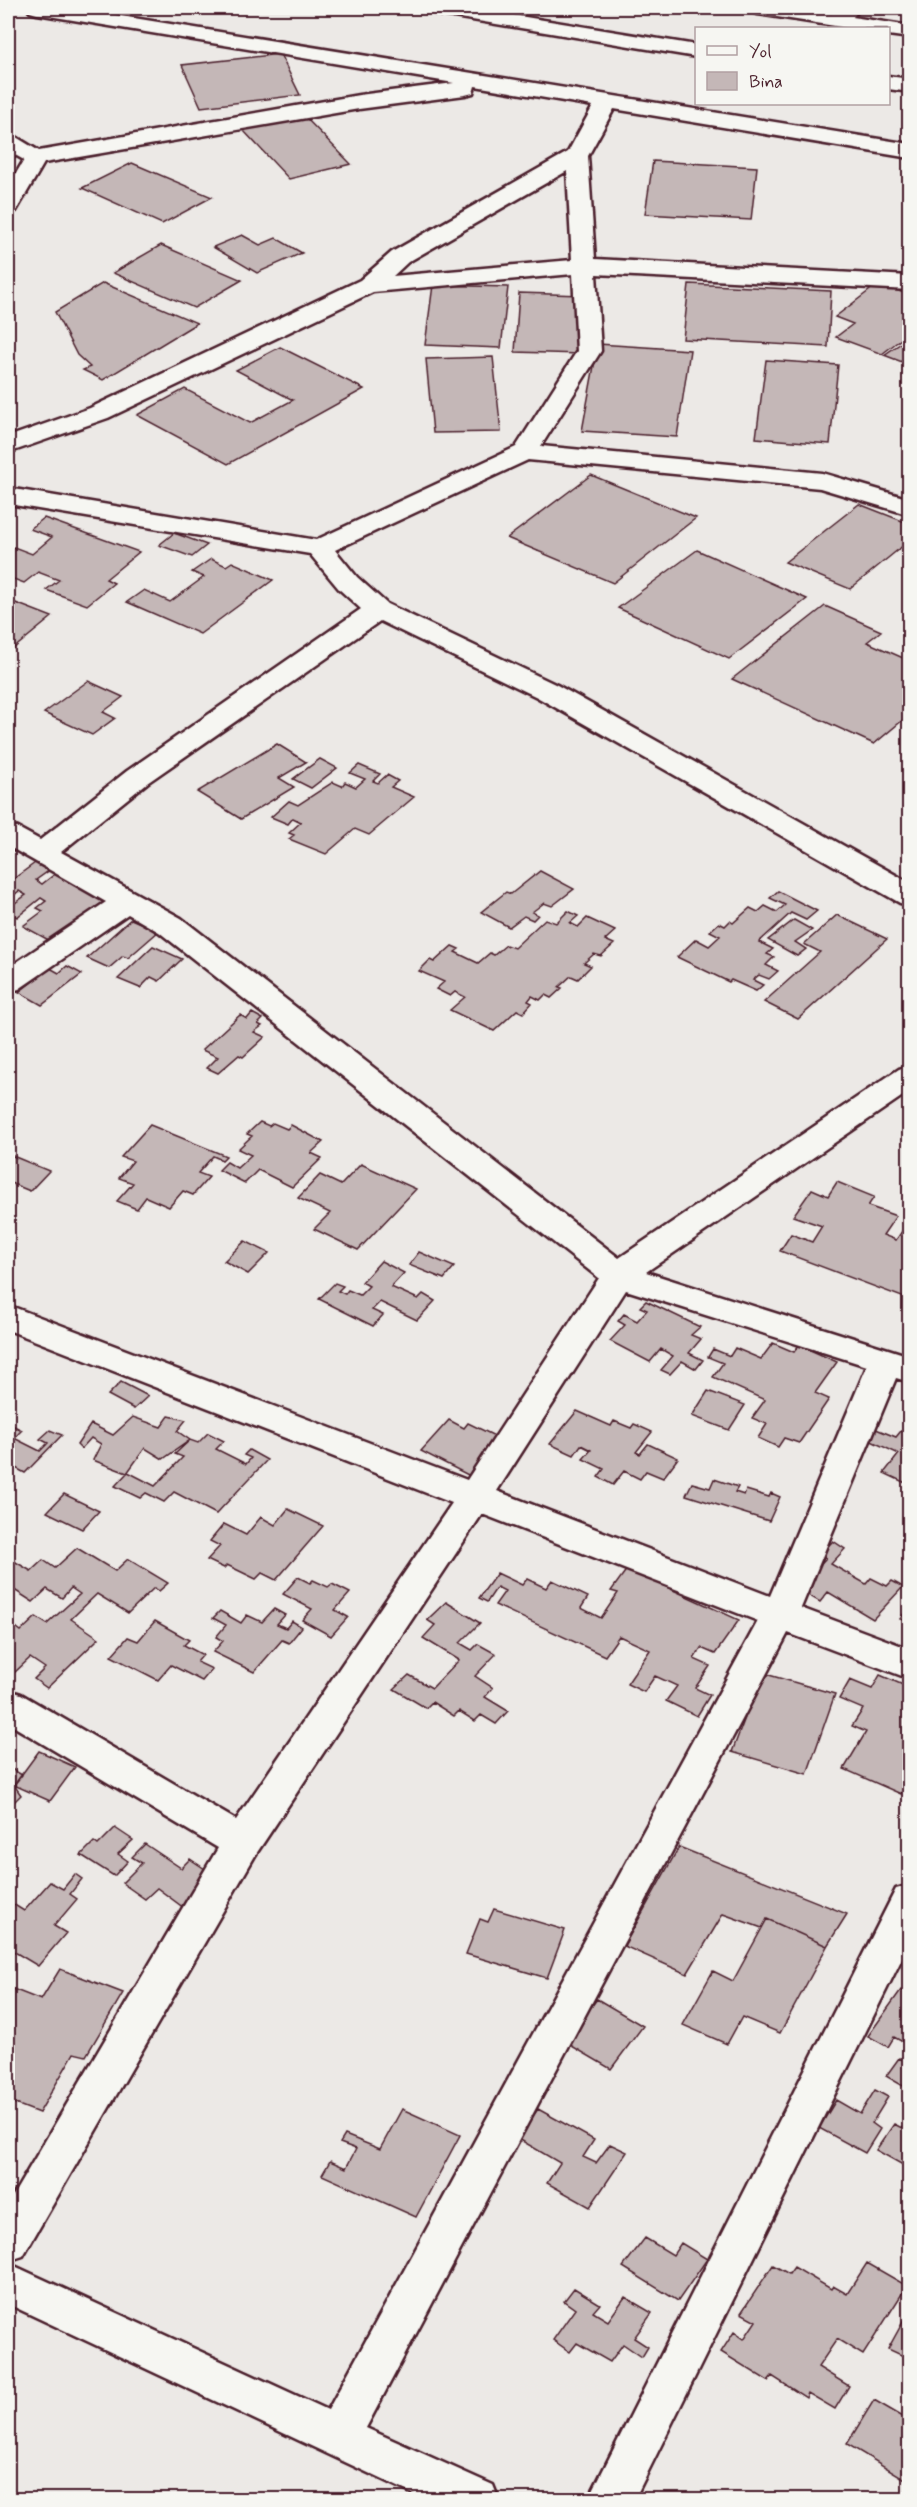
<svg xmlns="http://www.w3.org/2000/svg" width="917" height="2507" font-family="Mynerve,sans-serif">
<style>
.building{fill:#c4b7b7;stroke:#4a1f2b;stroke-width:1.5}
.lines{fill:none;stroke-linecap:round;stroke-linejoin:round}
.minor-casing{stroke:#4a1f2b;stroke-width:5}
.highway-casing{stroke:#4a1f2b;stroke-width:5}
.minor{fill:#f6f6f2;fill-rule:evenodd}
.highway{fill:#f6f6f2;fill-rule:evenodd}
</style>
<rect width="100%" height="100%" fill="#ece9e6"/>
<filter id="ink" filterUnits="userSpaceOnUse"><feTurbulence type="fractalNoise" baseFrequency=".0167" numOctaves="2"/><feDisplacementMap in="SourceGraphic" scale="12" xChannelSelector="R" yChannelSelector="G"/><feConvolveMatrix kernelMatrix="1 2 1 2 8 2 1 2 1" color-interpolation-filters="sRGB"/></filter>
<g filter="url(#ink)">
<path class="building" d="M280,54L300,95L201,107L182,65Z
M304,116L351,164L289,179L243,130Z
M653,161L757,167L751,220L645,214Z
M132,163L212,197L162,224L82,188Z
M242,235L260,245L276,238L302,253L257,273L213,247Z
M161,245L242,280L194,308L113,273Z
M103,283L197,323L103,380L83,370L90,367L77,355L55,312Z
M689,284L831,291L828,347L683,339Z
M878,284L910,295V332L882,354L836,337L853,324L835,317Z
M433,285L508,287L501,348L425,345Z
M519,293L582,295L580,354L515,352Z
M910,337V365L884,355Z
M598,344L690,350L677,437L582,431Z
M280,347L364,389L228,464L137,415L185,389L250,423L293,400L236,370Z
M493,357L501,432L433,433L426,359Z
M766,360L838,365L830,444L756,438Z
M591,475L696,518L613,583L507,538Z
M859,504L910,524V540L850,589L785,562Z
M44,518L139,552L106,579L114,583L87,605L46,590L59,580L38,572L24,583L8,577V552L14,547L32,554L52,537L30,529Z
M174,533L207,545L192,557L159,545Z
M697,550L807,599L729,659L618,608Z
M211,559L226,566L232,562L273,580L200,634L127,602L144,590L170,602L204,577L192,572Z
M8,600L52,617L8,653Z
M825,606L881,631L867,642L910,661V714L874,744L732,679Z
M88,681L123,697L103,712L115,718L92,735L44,713Z
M277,744L306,762L279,778L294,787L241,819L197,792Z
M320,759L337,768L311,788L293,779Z
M359,765L380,774L373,781L378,783L387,775L398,781L391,787L414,797L369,835L355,829L326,854L289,839L294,835L289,833L301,822L293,818L288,824L271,817L289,801L298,805L333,782L342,786L345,782L356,787L365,779L350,773Z
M35,863L42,866L46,863L54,867L36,880L42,884L59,871L112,898L54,943L23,926L43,911L37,908L46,901L41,898L17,917L8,912V908L26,895L19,891L14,895L8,892V883Z
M540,871L574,889L552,906L544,903L532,912L538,915L533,920L524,916L509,927L481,912L506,892L511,894Z
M778,891L817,911L806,920L791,913L759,942L773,949L767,954L774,957L766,965L778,971L769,979L759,975L753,980L763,985L756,991L731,980L729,982L677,957L696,939L709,946L720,936L710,931L719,923L725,926L730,921L733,923L750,908L758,912L765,906L777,912L785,905L770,898Z
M568,911L578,916L570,923L578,927L587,918L615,931L605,940L614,944L601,956L594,954L584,963L591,966L578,979L571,976L559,987L562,988L551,998L545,995L540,1000L532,996L528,1001L532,1003L523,1013L517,1010L494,1031L450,1010L465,997L455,992L450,996L436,989L444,982L419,971L430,960L434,962L452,946L459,949L455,952L478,963L490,953L494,955L506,945L514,948L545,919L556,923Z
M837,915L887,939L798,1019L764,1002L820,952L804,944Z
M131,919L159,931L128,958L123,956L109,968L87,958Z
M794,920L812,930L795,942L806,949L797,956L768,940Z
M153,946L182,959L159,981L151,977L140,988L118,979Z
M67,966L82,974L42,1005L19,992L50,968L59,973Z
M252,1013L263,1019L258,1024L262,1026L254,1032L265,1037L243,1057L239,1055L218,1073L207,1068L218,1057L202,1050L240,1015L247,1019Z
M260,1122L269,1126L273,1123L287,1129L291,1125L323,1142L311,1153L322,1158L292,1187L258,1170L245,1183L219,1170L227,1162L237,1168L251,1155L238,1149L252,1136L247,1134Z
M150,1125L226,1156L222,1160L213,1156L198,1173L209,1177L193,1195L183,1191L169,1207L146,1197L137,1209L117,1201L133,1183L119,1178L133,1161L121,1157Z
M8,1154L49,1171L30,1191L8,1182Z
M361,1164L416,1189L358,1250L314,1229L330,1213L298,1198L320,1175L341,1185Z
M837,1182L874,1197L868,1206L896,1216L883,1235L896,1240L905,1227L910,1229V1300L780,1251L791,1234L812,1242L822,1226L793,1216L812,1189L828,1196Z
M245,1241L269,1253L248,1274L224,1261Z
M419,1252L454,1267L444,1279L409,1265Z
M381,1261L404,1273L391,1287L418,1299L423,1294L435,1301L417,1320L380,1302L372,1310L383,1315L373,1326L319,1299L335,1283L343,1286L338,1291L345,1294L348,1290L360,1295L369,1286L362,1282Z
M646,1301L700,1327L691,1335L701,1339L689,1353L703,1360L696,1369L682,1361L670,1374L661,1370L673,1356L661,1349L650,1362L610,1341L625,1325L618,1321L624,1314L637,1321L647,1310L640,1307Z
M773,1343L794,1352L799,1345L837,1362L815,1393L829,1399L799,1443L784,1438L778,1447L758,1438L767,1424L752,1418L765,1400L713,1377L723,1363L708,1357L713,1349L730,1356L735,1348L761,1359Z
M121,1382L148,1396L134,1409L108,1395Z
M708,1391L745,1405L729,1430L692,1416Z
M577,1411L611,1426L614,1421L631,1428L634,1424L652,1432L636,1452L640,1454L648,1444L678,1458L663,1478L646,1471L640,1479L624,1471L613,1485L598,1477L604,1469L583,1459L591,1450L581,1445L574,1455L550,1444Z
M169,1416L186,1420L177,1431L190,1440L163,1459L145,1448L127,1473L93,1460L101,1444L91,1438L81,1449L77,1445L91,1424L113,1435L133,1417L161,1427Z
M449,1420L464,1428L468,1423L501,1439L476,1479L421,1451Z
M8,1423L22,1430L14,1438L40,1451L48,1443L40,1439L50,1430L62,1435L25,1473L8,1464Z
M876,1429L896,1437L901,1431L910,1435V1485L884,1473L899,1454L867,1439Z
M208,1433L224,1441L216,1449L246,1464L251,1458L244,1455L249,1450L267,1460L216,1514L174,1492L164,1502L146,1493L140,1498L115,1486L128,1472L155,1486L183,1457L175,1454L190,1440L198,1443Z
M714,1479L738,1487L735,1492L744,1495L746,1490L769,1497L771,1493L780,1497L769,1521L686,1495L692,1483L710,1488Z
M64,1494L99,1511L82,1529L47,1512Z
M288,1509L323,1526L276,1580L262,1573L256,1579L227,1565L224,1568L207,1560L220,1546L210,1541L224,1524L246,1535L261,1517L275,1525Z
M819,1540L829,1545L833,1541L845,1549L831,1564L866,1584L871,1578L887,1586L892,1581L903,1587L873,1619L828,1592L820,1602L793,1586L806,1579L826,1558L809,1549Z
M77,1548L115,1571L128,1559L168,1583L159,1591L154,1588L128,1613L97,1594L71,1619L99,1638L47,1688L34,1679L45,1668L30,1658L15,1672L8,1668V1621L21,1631L36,1617L47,1624L80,1594L71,1588L62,1598L47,1589L33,1602L8,1586V1567L14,1561L31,1571L43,1560L55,1568Z
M627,1569L739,1620L715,1654L701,1648L694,1659L710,1666L695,1688L710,1695L697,1716L666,1701L677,1686L655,1676L644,1692L627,1684L650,1650L619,1636L605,1656L495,1605L505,1591L497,1587L487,1602L479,1598L497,1573L522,1585L527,1579L546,1588L552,1580L588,1597L581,1608L601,1618L618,1593L611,1591Z
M298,1577L310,1583L313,1580L328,1587L332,1584L350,1593L335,1610L348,1617L331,1636L302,1620L312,1609L283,1594Z
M446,1602L480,1623L460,1643L472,1650L478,1644L496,1654L475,1676L493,1688L485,1697L508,1711L496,1724L481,1715L475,1721L459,1711L454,1716L432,1702L426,1708L394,1689L409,1675L432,1688L459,1660L423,1638L435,1625L427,1620Z
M910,1605V1623L900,1619Z
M274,1609L285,1615L277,1624L286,1628L292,1621L302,1627L289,1643L282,1640L254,1672L213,1652L223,1641L216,1637L226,1625L213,1618L220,1611L241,1623L247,1615L262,1622Z
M155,1621L189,1640L184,1645L203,1655L197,1662L212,1669L202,1681L171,1665L158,1680L111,1656L128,1637L138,1641Z
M762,1673L835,1694L807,1774L732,1752Z
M880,1675L910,1688V1779L901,1794L844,1769L866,1732L852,1726L863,1709L839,1699L850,1680L872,1689Z
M39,1751L75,1767L50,1801L14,1785Z
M8,1767L22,1775L14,1785L21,1795L8,1808Z
M115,1828L133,1840L118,1854L128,1861L114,1876L81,1855L94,1842L98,1845Z
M145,1844L181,1868L190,1859L208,1871L196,1883L204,1888L184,1908L157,1888L145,1899L122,1883L142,1863L132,1857Z
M679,1847L847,1914L827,1946L767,1919L762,1928L723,1914L687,1974L624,1946Z
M75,1874L82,1879L70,1894L77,1899L54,1926L66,1933L38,1966L8,1948V1911L13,1904L24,1911L50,1882L63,1889Z
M494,1909L565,1930L547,1978L466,1954L480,1919L488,1922Z
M767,1919L827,1946L780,2033L742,2017L727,2044L683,2025L713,1971L733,1981Z
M60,1969L123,1993L86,2056L74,2053L39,2113L8,2101V1987L41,2000Z
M901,1990L910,1995V2046L894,2037L888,2047L868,2036Z
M597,1999L643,2026L611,2069L565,2042Z
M899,2058L910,2063V2090L886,2076Z
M875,2090L888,2097L872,2123L880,2129L865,2153L819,2128L836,2100L860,2114Z
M402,2109L460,2135L416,2217L322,2175L330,2161L346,2168L356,2149L340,2143L345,2135L380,2149Z
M538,2109L594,2140L583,2157L596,2163L610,2144L627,2152L590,2207L547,2183L560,2163L517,2138Z
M894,2124L910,2132V2169L876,2150Z
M645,2238L673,2255L681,2243L707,2259L678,2301L623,2267Z
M867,2263L907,2286L863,2355L837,2339L818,2367L849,2386L835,2409L808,2393L806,2398L772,2376L768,2381L721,2352L734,2332L744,2339L756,2321L741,2313L773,2265L789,2274L794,2267L831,2289L833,2286L847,2294Z
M574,2288L600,2304L593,2312L608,2321L625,2297L652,2313L634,2338L648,2347L642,2357L623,2344L610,2362L577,2343L570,2352L553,2340L575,2309L564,2301Z
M910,2309V2359L888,2349Z
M874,2400L910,2421V2482L847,2444Z"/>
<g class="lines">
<defs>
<path id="minor" d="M27,8H72L910,144V158L614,109L588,156L595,259L910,276V290L596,274L601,351L541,446L822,473L910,499V515L820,488L528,460L335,550L357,577L387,604L557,685L910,883V905L900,903L537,697L380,621L147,783L61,852L181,918L619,1258L899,1069L910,1066V1091L646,1272L910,1356V1382L896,1378L801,1608L910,1649V1679L788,1633L366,2428L493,2485L499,2500H426L8,2304V2263L328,2410L758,1621L482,1514L256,1854L23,2256L8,2261V2204L218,1848L8,1723V1690L21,1694L236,1820L452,1503L8,1330V1305L467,1480L599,1278L159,932L128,914L19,989L8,992V968L106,902L8,846V825L18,828L40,840L127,771L361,609L339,589L310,554L8,504V488L316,540L516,447L577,351L573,274L373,292L108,418L8,453V437L90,408L360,280L392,252L568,152L593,106L475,86L473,93L465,95L359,109L44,163L16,211L8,213V187L24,160L8,151V135L16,137L39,151L359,95L454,83L37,14L30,12ZM567,171L572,260L393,276L408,262ZM626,1290L867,1366L770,1596L497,1491Z
M838,8H860C853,19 842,28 829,24L825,20Z
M910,1885V1942L634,2500H588L896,1889Z"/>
<path id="highway" d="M426,8H471L696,45V57L436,14L429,12Z
M748,8H795L910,26V38L888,35V28H848L758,14L751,12Z
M888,76L910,79V92L888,89Z"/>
</defs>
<use href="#minor" class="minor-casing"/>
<use href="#highway" class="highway-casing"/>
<use href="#minor" class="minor"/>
<use href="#highway" class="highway"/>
</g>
</g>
<rect width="917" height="2507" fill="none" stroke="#f6f6f2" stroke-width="30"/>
<rect x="15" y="15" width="887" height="2477" fill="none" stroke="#4a1f2b" stroke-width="2" filter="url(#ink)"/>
<rect x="695" y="27" width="195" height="78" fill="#f6f6f2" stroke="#b1a0a2" stroke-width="1.5"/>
<rect x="707" y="46" width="30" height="9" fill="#f6f6f2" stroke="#b1a0a2" stroke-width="1.5"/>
<text x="749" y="57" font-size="18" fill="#4a1f2b">Yol</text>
<rect x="707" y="72" width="30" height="18" fill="#c4b7b7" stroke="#b1a0a2" stroke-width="1.5"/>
<text x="749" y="87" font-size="18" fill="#4a1f2b">Bina</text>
</svg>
